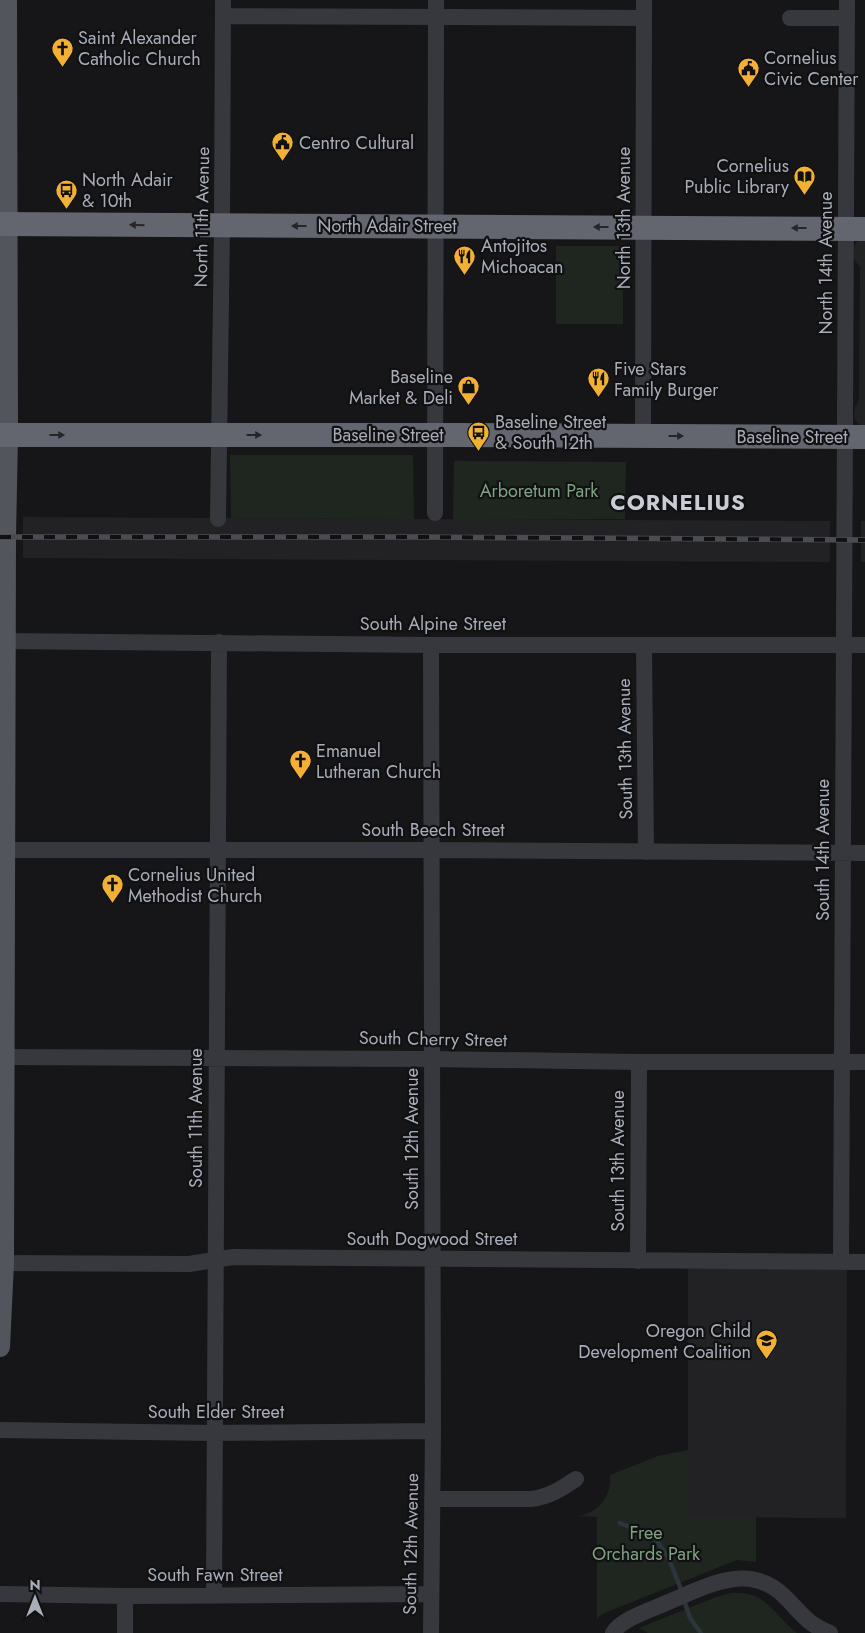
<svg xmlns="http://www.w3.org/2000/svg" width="865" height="1633" font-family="Jost,sans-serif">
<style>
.built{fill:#222225}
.green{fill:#1e261f}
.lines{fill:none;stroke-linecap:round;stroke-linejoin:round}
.stream{stroke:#2c353c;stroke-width:4.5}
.minor{stroke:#37383d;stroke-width:16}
.major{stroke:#53555c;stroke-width:20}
.highway{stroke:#63666e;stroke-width:24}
.rail-casing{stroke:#4a4c52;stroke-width:5.5}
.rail{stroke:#111113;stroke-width:4;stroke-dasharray:11;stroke-linecap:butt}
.oneway{fill:#26262a}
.labels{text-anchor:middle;stroke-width:4.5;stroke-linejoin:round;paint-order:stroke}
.poi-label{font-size:18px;fill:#a8adb8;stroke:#111113;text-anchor:start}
.street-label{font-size:18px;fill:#a8adb8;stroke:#111113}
.park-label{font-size:18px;fill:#7fa381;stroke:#111113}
.district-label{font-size:22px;font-weight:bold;letter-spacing:1px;fill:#c9ccd4;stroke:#111113}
</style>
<rect width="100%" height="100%" fill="#161618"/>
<path class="built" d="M862,237H865V426H860L854,418L855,407L859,400L860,267L854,259V247L857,241Z
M23,517L830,521V562L23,558Z
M861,521H865V562H861Z
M688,1269H847L846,1518L688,1517Z"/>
<path class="green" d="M556,246H623V324H556Z
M230,455H413L414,519L231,518Z
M454,461L626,462L625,519L453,520Z
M688,1450V1517H756V1562L737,1560L602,1614L597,1619V1517L579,1516C599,1513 612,1495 610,1475L658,1456Z
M730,1593C768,1591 772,1613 797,1633H648L639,1628L716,1597Z"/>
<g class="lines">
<path class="stream" d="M620,1523L655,1538L669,1559L682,1592
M684,1600L690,1618L701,1633"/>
<path class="minor" d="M223,16L644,18
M790,18H847
M643,436L644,0
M435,513L436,0
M218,519L222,226L223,0
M0,641L431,645H865
M644,645L646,852
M0,850H431L865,853
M0,1057L432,1059L639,1062H865
M638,1261L639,1062
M841,1262L847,0
M0,1263L189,1264L233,1257L865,1262
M0,1430L214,1433L433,1431
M432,1499H531C549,1497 561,1489 576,1479
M0,1594L125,1596L431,1594
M214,1595L219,642
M125,1633V1596
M431,1633L433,1431L431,645
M613,1633C621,1619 651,1610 666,1603C703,1588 747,1561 783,1595C802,1613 805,1623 830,1633"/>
<path class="major" d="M0,1347L4,1263L6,537L8,435L7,0"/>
<path class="highway" d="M0,224L865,229
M0,435H452L865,437"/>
<defs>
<path id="rail" d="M0,537H416L865,540"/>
</defs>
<use href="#rail" class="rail-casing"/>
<use href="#rail" class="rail"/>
</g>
<defs><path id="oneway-solid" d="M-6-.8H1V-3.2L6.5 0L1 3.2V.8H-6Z" transform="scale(1.25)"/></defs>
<g class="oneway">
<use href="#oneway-solid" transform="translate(137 225) rotate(-179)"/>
<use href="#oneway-solid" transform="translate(299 226) rotate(-180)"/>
<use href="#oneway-solid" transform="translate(601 227) rotate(-180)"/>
<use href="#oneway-solid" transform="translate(799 228) rotate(-180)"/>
<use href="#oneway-solid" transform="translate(57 435)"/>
<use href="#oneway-solid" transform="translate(254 435)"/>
<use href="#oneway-solid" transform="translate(676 436)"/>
</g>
<defs>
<symbol id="church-pin" viewBox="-11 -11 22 30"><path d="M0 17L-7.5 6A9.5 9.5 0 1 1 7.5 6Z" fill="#f2b134" stroke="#111113"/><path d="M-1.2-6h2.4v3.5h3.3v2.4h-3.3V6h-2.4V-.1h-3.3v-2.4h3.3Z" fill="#111"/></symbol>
<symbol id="civic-pin" viewBox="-11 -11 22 30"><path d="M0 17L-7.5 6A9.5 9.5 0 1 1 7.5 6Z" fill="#f2b134" stroke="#111113"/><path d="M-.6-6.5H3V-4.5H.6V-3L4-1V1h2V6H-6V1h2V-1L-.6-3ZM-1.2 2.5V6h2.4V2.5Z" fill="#111"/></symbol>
<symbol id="library-pin" viewBox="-11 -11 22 30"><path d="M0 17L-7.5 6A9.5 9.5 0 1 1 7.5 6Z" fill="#f2b134" stroke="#111113"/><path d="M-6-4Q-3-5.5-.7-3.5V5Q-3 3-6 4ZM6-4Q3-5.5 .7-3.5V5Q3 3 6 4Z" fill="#111"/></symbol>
<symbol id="bus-pin" viewBox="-11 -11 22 30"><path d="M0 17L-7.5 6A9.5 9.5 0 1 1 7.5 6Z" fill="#f2b134" stroke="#111113"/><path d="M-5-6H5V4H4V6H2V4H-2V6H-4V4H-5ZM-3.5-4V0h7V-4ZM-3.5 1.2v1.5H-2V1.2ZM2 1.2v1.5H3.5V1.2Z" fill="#111"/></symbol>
<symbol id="restaurant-pin" viewBox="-11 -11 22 30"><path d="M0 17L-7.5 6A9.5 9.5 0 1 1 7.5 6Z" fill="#f2b134" stroke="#111113"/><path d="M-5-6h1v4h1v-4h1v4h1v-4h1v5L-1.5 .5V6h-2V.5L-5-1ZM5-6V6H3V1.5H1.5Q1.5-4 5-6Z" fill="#111"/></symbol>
<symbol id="shop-pin" viewBox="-11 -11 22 30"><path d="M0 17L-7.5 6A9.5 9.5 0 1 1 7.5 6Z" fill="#f2b134" stroke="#111113"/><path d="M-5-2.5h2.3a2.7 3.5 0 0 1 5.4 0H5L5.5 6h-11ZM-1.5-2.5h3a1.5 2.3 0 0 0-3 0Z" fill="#111"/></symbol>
<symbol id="school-pin" viewBox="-11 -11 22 30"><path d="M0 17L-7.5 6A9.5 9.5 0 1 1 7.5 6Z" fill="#f2b134" stroke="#111113"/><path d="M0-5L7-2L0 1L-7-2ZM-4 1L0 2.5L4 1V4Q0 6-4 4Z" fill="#111"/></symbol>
</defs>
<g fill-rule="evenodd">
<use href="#church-pin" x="50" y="36" width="25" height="34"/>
<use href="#civic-pin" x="736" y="56" width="25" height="34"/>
<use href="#civic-pin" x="270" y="130" width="25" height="34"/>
<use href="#library-pin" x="792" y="164" width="25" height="34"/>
<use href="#bus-pin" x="54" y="178" width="25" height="34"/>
<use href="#restaurant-pin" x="452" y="244" width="25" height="34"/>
<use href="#restaurant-pin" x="586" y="366" width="25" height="34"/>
<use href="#shop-pin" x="456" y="374" width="25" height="34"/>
<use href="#bus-pin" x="466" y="420" width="25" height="34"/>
<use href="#church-pin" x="288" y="748" width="25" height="34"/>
<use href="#church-pin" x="100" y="872" width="25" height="34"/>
<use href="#school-pin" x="754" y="1328" width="25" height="34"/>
</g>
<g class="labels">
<g class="poi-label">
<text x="78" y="44">Saint Alexander<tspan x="78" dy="21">Catholic Church</tspan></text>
<text x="764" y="64">Cornelius<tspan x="764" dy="21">Civic Center</tspan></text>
<text x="299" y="149">Centro Cultural</text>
<text x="789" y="172" text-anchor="end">Cornelius<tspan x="789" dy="21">Public Library</tspan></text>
<text x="82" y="186">North Adair<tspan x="82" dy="21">&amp; 10th</tspan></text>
<text x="481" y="252">Antojitos<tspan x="481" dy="21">Michoacan</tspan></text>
<text x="614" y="375">Five Stars<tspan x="614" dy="21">Family Burger</tspan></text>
<text x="453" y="383" text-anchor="end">Baseline<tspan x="453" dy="21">Market &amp; Deli</tspan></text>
<text x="495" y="428">Baseline Street<tspan x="495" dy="21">&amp; South 12th</tspan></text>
<text x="316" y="757">Emanuel<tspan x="316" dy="21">Lutheran Church</tspan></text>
<text x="128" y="881">Cornelius United<tspan x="128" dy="21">Methodist Church</tspan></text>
<text x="751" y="1337" text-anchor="end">Oregon Child<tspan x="751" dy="21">Development Coalition</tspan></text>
</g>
<g class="street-label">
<text transform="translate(202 217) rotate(-89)" y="6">North 11th Avenue</text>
<text transform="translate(624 218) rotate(-90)" y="6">North 13th Avenue</text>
<text x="387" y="232">North Adair Street</text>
<text transform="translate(826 263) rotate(-90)" y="6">North 14th Avenue</text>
<text x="388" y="441">Baseline Street</text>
<text x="792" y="443">Baseline Street</text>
<text x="433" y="630">South Alpine Street</text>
<text transform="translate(625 749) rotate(-91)" y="6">South 13th Avenue</text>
<text x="433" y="836">South Beech Street</text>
<text transform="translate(823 850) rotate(-90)" y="6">South 14th Avenue</text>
<text transform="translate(433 1039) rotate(1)" y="6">South Cherry Street</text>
<text transform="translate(196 1118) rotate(-90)" y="6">South 11th Avenue</text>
<text transform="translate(412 1139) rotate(-90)" y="6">South 12th Avenue</text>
<text transform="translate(618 1161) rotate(-90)" y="6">South 13th Avenue</text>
<text x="432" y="1245">South Dogwood Street</text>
<text x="216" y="1418">South Elder Street</text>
<text transform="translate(411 1544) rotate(-89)" y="6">South 12th Avenue</text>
<text x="215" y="1581">South Fawn Street</text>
</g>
<g class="park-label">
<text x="539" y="497">Arboretum Park</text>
<text x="646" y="1539">Free<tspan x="646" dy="21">Orchards Park</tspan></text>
</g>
<g class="district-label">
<text x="678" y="510">CORNELIUS</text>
</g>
</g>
<g transform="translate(35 1598)" stroke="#111113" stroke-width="4" paint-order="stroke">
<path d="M0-4L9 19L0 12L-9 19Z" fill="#a8adb8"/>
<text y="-8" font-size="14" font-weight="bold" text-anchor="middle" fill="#a8adb8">N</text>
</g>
</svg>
